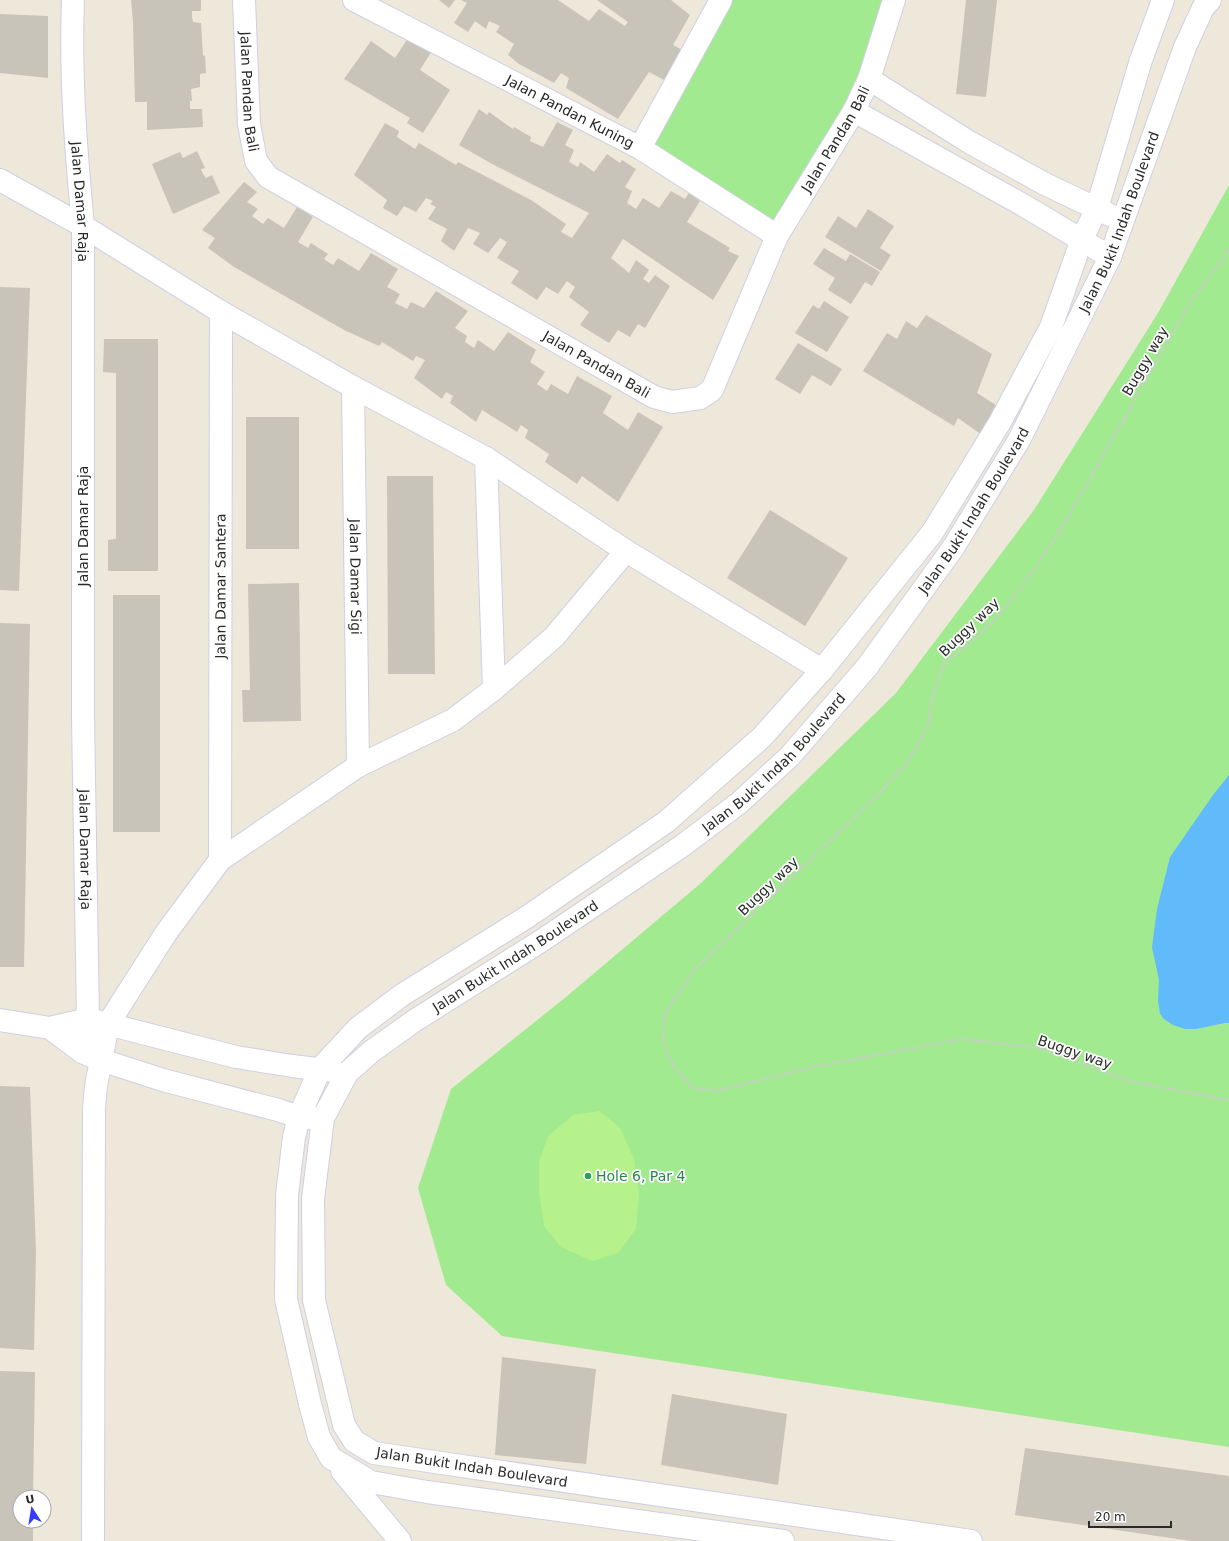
<svg xmlns="http://www.w3.org/2000/svg" width="1229" height="1541" font-family="'DejaVu Sans',sans-serif">
<style>
.green{fill:#a1ea90}
.pitch{fill:#b6f28b}
.water{fill:#61bafa}
.building{fill:#c8c4b9}
.lines{fill:none;stroke-linecap:round;stroke-linejoin:round}
.street-casing{stroke:#cfcfe4;stroke-width:24}
.path{stroke:#ccc;stroke-width:2.5;stroke-dasharray:3 2;stroke-linecap:butt}
.street{stroke:#fff;stroke-width:22}
.leisure-dot{fill:#2e9e5b;stroke:#fff;stroke-width:1.5}
.labels{text-anchor:middle;stroke-width:3.5;stroke-linejoin:round;paint-order:stroke}
.street-label{font-size:14px;fill:#292929;stroke:#fff}
.leisure-label{font-size:14px;fill:#27864d;stroke:#fff;text-anchor:start}
</style>
<rect width="100%" height="100%" fill="#ede8da"/>
<path class="green" d="M722,0H892L867,78L778,234L636,146Z
M1229,185V1447L502,1336L446,1285L418,1188L451,1089L566,997L701,883L896,693L1034,510L1158,313Z"/>
<path class="pitch" d="M600,1111L620,1128L634,1159L639,1196L636,1229L618,1253L592,1261L561,1247L544,1226L539,1191V1162L548,1136L573,1115Z"/>
<path class="water" d="M1229,775V1023H1225L1196,1029H1185L1173,1025L1164,1019L1160,1014L1158,1000L1159,980L1152,947L1157,909L1170,857L1213,795Z"/>
<path class="building" d="M131,0H201V11H192V17L193,22L201,23L203,56L205,55L206,73L200,74V87L191,89L192,101H190V109H202L203,127L147,130V102H135L133,22Z
M439,0H455L449,8Z
M461,0H558L589,21L599,9L625,26L628,22L597,0H671L690,15L673,45L684,51L666,81L649,72L618,119L566,88L569,78L561,73L554,83L519,64L508,55L514,44L496,32L500,26L489,21L486,29L475,21L468,32L454,23L467,3Z
M966,0H997L986,97L956,94Z
M0,14L48,16V78L0,73Z
M408,38L432,51L420,70L450,90L423,133L407,123L410,118L344,79L371,41L395,58Z
M479,109L487,115L489,112L513,129L514,127L531,137L530,141L543,147L557,122L573,130L565,145L574,150L569,162L578,167L580,162L594,172L607,154L620,163L622,160L636,169L625,187L632,191L627,203L636,209L643,198L659,208L671,191L685,199L689,193L700,201L687,222L730,248L728,251L739,256L713,300L623,239L611,258L629,273L636,260L649,270L643,279L649,283L655,275L670,286L645,328L638,324L630,337L618,330L609,343L580,325L589,312L569,297L575,287L567,281L558,294L546,287L537,300L511,283L519,271L497,258L507,242L500,238L488,253L473,244L480,233L468,228L454,251L441,241L447,229L428,219L436,207L430,204L433,201L426,198L416,212L404,206L397,216L383,208L387,200L354,175L385,123L399,131L397,137L415,149L419,143L456,165L458,162L531,200L566,224L561,232L572,238L589,213L492,164L459,145Z
M197,151L205,168L201,169L203,174L206,178L212,175L220,193L173,214L152,164L180,152L183,158Z
M244,182L257,192L247,202L258,209L252,216L263,224L268,218L284,228L297,207L313,217L298,242L308,248L311,243L328,254L324,259L333,265L338,258L359,271L371,253L398,269L387,287L400,294L395,303L407,309L411,302L424,308L436,291L468,311L455,328L467,336L465,342L474,348L478,340L494,351L508,332L536,350L530,362L545,372L537,384L547,391L551,384L568,394L577,376L612,396L603,413L628,430L638,412L663,427L618,502L582,476L577,484L545,462L549,454L525,438L528,430L521,425L517,432L482,410L476,422L450,403L453,396L446,392L442,399L414,378L425,360L416,356L413,361L382,342L379,346L344,330L234,267L208,248L215,238L202,230Z
M868,209L894,226L880,248L891,255L881,271L825,237L838,216L856,228Z
M824,248L846,261L850,254L880,272L872,286L865,282L851,304L828,290L835,278L813,264Z
M0,287L30,288L19,591L0,590Z
M824,301L849,317L827,352L795,333L813,305L819,309Z
M926,315L992,354L977,393L999,407L982,435L958,418L954,426L863,371L887,333L897,339L906,321L917,328Z
M104,339H158V571H108V540L116,539V373L103,372Z
M798,343L842,369L831,386L812,375L800,394L775,379Z
M246,417H299V549H246Z
M387,476H433L435,674H388Z
M770,510L848,558L805,626L727,578Z
M299,583L301,721L243,722L242,690H250L248,584Z
M113,595H160V832H113Z
M0,623L30,624L24,967H0Z
M0,1086L30,1087L36,1253L34,1350L0,1348Z
M502,1357L596,1369L586,1464L495,1455Z
M0,1371L35,1372L33,1497H20V1521H33V1541H0Z
M672,1394L787,1414L778,1485L661,1465Z
M1025,1448L1229,1476V1541H1191L1015,1515Z"/>
<g class="lines">
<defs>
<g id="street">
<path id="s1" d="M73,0C70,75 76,151 83,226V716L88,1019L82,1052"/>
<path id="s2" d="M244,0L249,124L256,161L268,177L654,397L672,402L700,398L712,390L777,236L854,111L869,79L894,0"/>
<path id="s3" d="M354,0L640,148L777,236"/>
<path d="M869,79L969,142L1045,184L1110,215"/>
<path d="M854,111L1023,205L1110,257"/>
<path d="M640,148L721,0"/>
<path d="M0,180L83,226L221,312L353,387L486,458L626,551L822,670"/>
<path id="s4" d="M353,387L358,766"/>
<path d="M486,458L494,689"/>
<path id="s5" d="M220,860L221,312"/>
<path d="M0,1020L50,1028L88,1019L236,1057L292,1066L333,1071"/>
<path d="M50,1028L82,1052L101,1060L163,1080L278,1110L299,1117L313,1118"/>
<path d="M342,1471L400,1541"/>
<path d="M93,1541L94,1108L96,1086L108,1024L166,933L220,860L358,766L453,720L494,689L554,637L626,551"/>
<path d="M783,1541L427,1492L371,1482L331,1458L319,1437L310,1404L286,1299L287,1195L294,1137L299,1117L320,1069L358,1028L402,995L527,917L666,822L762,737L822,670L932,533L1000,422L1051,327L1082,239L1097,208L1141,60L1163,0"/>
<path id="s6" d="M971,1541L374,1453L354,1441L344,1425L314,1300L313,1199L323,1118L347,1073L372,1051L414,1021L541,941L682,846L739,803L790,756L867,667L953,548L1019,440L1110,257L1185,47L1203,8L1210,0"/>
</g>
</defs>
<use href="#street" class="street-casing"/>
<path class="path" d="M1229,250L1188,306L1064,524L1033,572L999,615L970,643L944,664L933,695L928,726L908,761L877,796L696,968L664,1015L663,1040L670,1061L691,1087L716,1091L817,1066L962,1039L1039,1048L1132,1082L1229,1100"/>
<use href="#street" class="street"/>
</g>
<circle class="leisure-dot" cx="588" cy="1176" r="4"/>
<g class="labels">
<g class="street-label">
<text dy="5" stroke="none"><textPath href="#s2" startOffset="92">Jalan Pandan Bali</textPath></text>
<text dy="5" stroke="none"><textPath href="#s3" startOffset="243">Jalan Pandan Kuning</textPath></text>
<text dy="5" stroke="none"><textPath href="#s2" startOffset="968">Jalan Pandan Bali</textPath></text>
<text dy="5" stroke="none"><textPath href="#s1" startOffset="202">Jalan Damar Raja</textPath></text>
<text dy="5" stroke="none"><textPath href="#s6" startOffset="2185">Jalan Bukit Indah Boulevard</textPath></text>
<text transform="translate(1145 361) rotate(-60)" y="5">Buggy way</text>
<text dy="5" stroke="none"><textPath href="#s2" startOffset="560">Jalan Pandan Bali</textPath></text>
<text dy="5" stroke="none"><textPath href="#s6" startOffset="1861">Jalan Bukit Indah Boulevard</textPath></text>
<text transform="translate(83 526) rotate(-90)" y="5">Jalan Damar Raja</text>
<text dy="5" stroke="none"><textPath href="#s4" startOffset="190">Jalan Damar Sigi</textPath></text>
<text dy="5" stroke="none"><textPath href="#s5" startOffset="274">Jalan Damar Santera</textPath></text>
<text transform="translate(969 627) rotate(-44)" y="5">Buggy way</text>
<text dy="5" stroke="none"><textPath href="#s6" startOffset="1537">Jalan Bukit Indah Boulevard</textPath></text>
<text dy="5" stroke="none"><textPath href="#s1" startOffset="850">Jalan Damar Raja</textPath></text>
<text transform="translate(768 886) rotate(-44)" y="5">Buggy way</text>
<text dy="5" stroke="none"><textPath href="#s6" startOffset="1213">Jalan Bukit Indah Boulevard</textPath></text>
<text transform="translate(1075 1052) rotate(19)" y="5">Buggy way</text>
<text transform="translate(472 1467) rotate(9)" y="5">Jalan Bukit Indah Boulevard</text>
</g>
<g class="leisure-label">
<text x="596" y="1181">Hole 6, Par 4</text>
</g>
</g>
<g transform="translate(32 1509) rotate(348)"><circle r="19" fill="#ffffff" stroke="#a9a9a9"/>
<path d="M0-3L7 15L0 10L-7 15Z" fill="#353bff"/>
<text y="-6" font-size="11" font-weight="bold" text-anchor="middle" fill="#292929">U</text>
</g>
<path d="M1089 1521v6h82v-6" fill="none" stroke="#292929" stroke-width="2"/>
<text x="1095" y="1521" font-size="12" fill="#292929" stroke="#ffffff" stroke-width="3" paint-order="stroke">20 m</text>
</svg>
